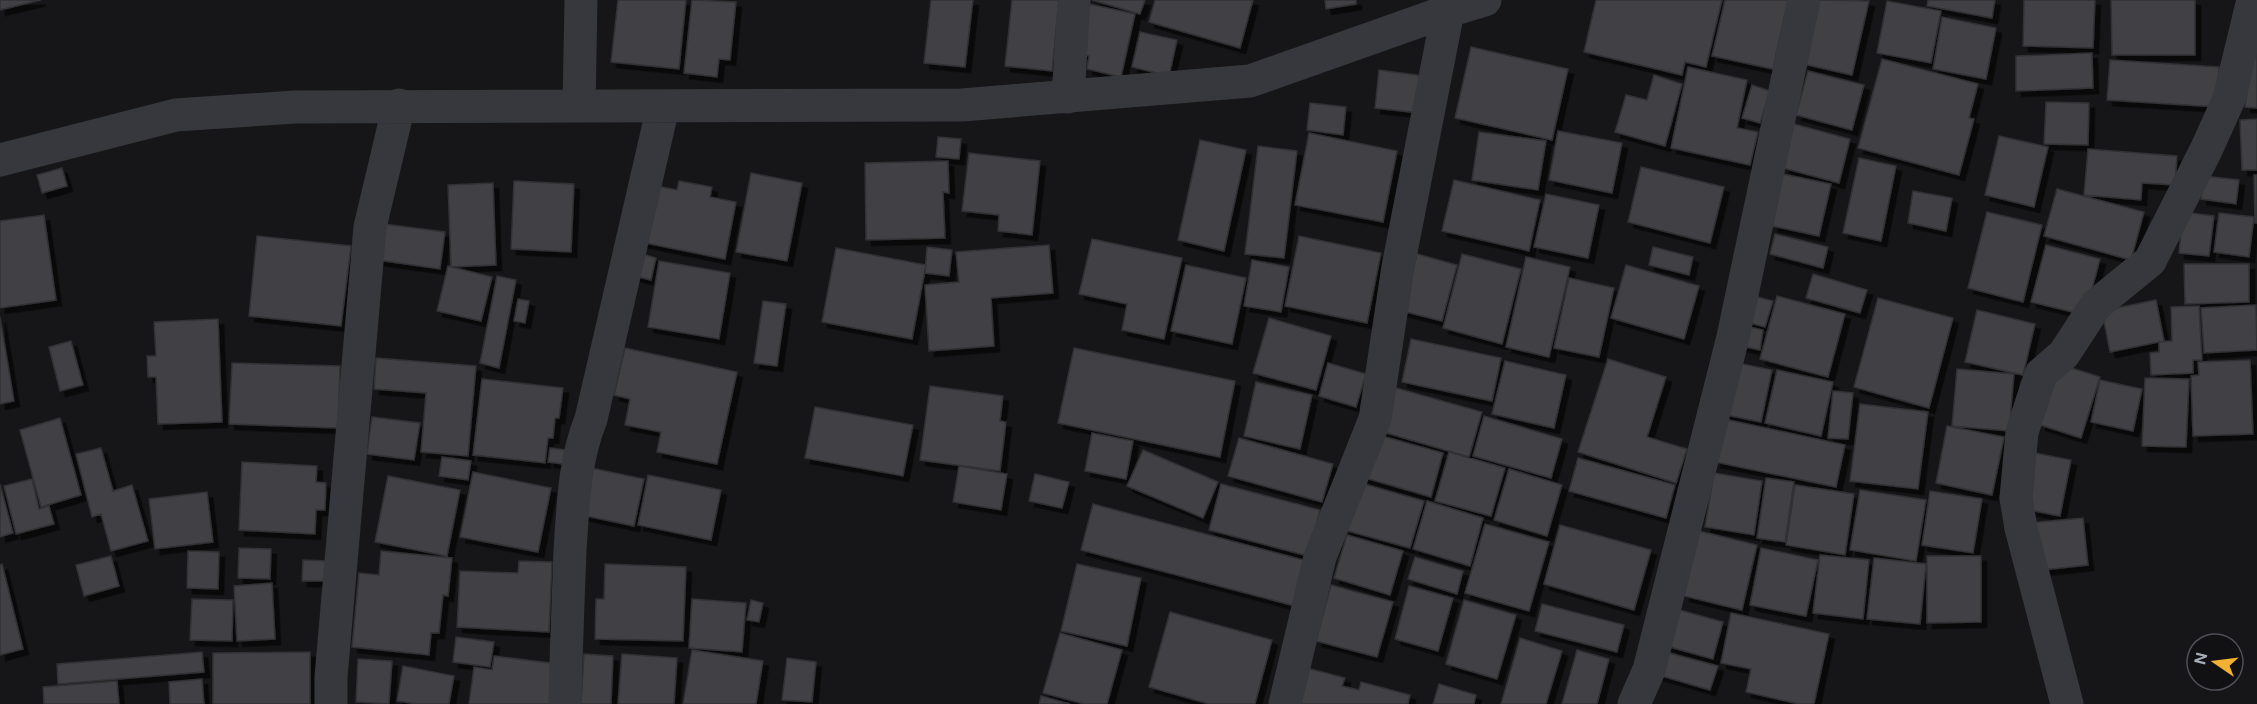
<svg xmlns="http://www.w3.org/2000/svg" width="2257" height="704" font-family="'DM Sans',sans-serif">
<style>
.building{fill:#404145;stroke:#303034;stroke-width:1.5;filter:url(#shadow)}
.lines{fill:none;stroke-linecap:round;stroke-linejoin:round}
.minor{stroke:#37383d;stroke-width:33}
</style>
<defs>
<filter id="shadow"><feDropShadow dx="5.5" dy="5.5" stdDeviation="0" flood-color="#0009"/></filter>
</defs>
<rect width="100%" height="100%" fill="#161618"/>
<path class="building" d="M0,0H41L0,10Z
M618,0H686L679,69L611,62Z
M692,0L736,2L730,60L719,59L717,77L684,73Z
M931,0H973L965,67L924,63Z
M1012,0H1059L1052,71L1005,66Z
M1092,0H1145L1140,14Z
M1155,0H1253L1240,48L1149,22Z
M1325,0H1356V4L1326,9Z
M1596,0H1722L1706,67L1685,62L1682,75L1584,52Z
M1725,0H1788L1773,69L1712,56Z
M1818,0L1869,1L1852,75L1803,64Z
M1928,0H1995L1992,18L1927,6Z
M2024,0H2095L2093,48L2023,46Z
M2111,0H2195V55H2112Z
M1887,1L1941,11L1931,63L1877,53Z
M1089,4L1135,14L1121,77L1087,69L1089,56L1078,54Z
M1942,17L1996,28L1986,79L1933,69Z
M1140,32L1177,40L1169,76L1132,67Z
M2255,33H2257V108L2245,107Z
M1471,47L1568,69L1552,140L1455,118Z
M2092,53L2093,88L2016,91V56Z
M1882,59L1978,84L1969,118L1974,119L1959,175L1858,148Z
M2110,60L2219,67L2217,107L2107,100Z
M1688,67L1747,80L1737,128L1758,132L1750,165L1671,148Z
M1379,70L1424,76L1419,113L1375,108Z
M1808,71L1864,85L1852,130L1796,115Z
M1654,75L1682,84L1665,146L1615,132L1626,95L1647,100Z
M1752,85L1770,91L1760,123L1742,118Z
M2046,102L2089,103L2088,145L2044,144Z
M1310,103L1346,107L1343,135L1307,130Z
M2257,119V170H2242L2240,120Z
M1794,124L1850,139L1839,183L1783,168Z
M1558,131L1622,143L1612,193L1549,180Z
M1479,132L1546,141L1538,190L1472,180Z
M1309,133L1397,151L1383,222L1295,205Z
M1999,136L2048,147L2034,207L1985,195Z
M938,137L961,139L959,159L936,157Z
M1200,140L1246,150L1224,251L1178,240Z
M1258,146L1297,151L1284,258L1245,254Z
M2088,149L2177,156L2175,185L2142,183L2141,200L2084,195Z
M969,153L1040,161L1032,235L998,231L999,215L962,211Z
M1859,158L1896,166L1881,241L1843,233Z
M948,161L949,193L943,192L945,238L866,240L865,163Z
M1641,167L1724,187L1710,243L1628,222Z
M62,168L67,186L42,193L37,175Z
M751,173L802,183L787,261L736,252Z
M1783,174L1831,184L1819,236L1772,226Z
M2254,175H2257V223H2255Z
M2204,176L2239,180L2236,204L2201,199Z
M1454,180L1540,200L1529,251L1442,231Z
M514,181L574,184L571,252L511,249Z
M679,181L712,187L710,197L736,202L725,259L640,242L651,185L677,190Z
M493,183L496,265L451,267L448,185Z
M2057,189L2144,212L2131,260L2044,236Z
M1913,191L1952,198L1946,231L1908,223Z
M1546,194L1599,205L1588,258L1534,247Z
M1987,212L2042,225L2023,302L1968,288Z
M2183,212L2214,216L2209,256L2179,253Z
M2219,213L2254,217L2249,257L2214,252Z
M44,215L56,300L0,308V221Z
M384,224L445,232L440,269L378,260Z
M1775,234L1828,247L1823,268L1770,254Z
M257,236L351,246L341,326L249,316Z
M1299,236L1381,253L1367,323L1285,306Z
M1092,239L1182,258L1164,339L1122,330L1127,304L1079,294Z
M1049,245L1053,293L991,298L994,346L929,351L925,285L959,282L956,252Z
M2046,245L2100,259L2085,315L2031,302Z
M927,247L952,250L949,276L925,273Z
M1653,247L1693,257L1689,275L1649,265Z
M836,248L926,265L912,339L822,322Z
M635,252L656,258L651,280L630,275Z
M1417,254L1457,265L1442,321L1402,311Z
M1462,254L1521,269L1502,344L1443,328Z
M1526,257L1570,267L1549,357L1506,347Z
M1252,260L1289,267L1281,312L1244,306Z
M659,261L730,273L719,339L648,327Z
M2184,264H2249V302L2185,304Z
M1186,265L1246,278L1232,344L1171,331Z
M1626,265L1699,286L1684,339L1611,318Z
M448,266L492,277L481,321L437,311Z
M1813,274L1867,290L1860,313L1806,298Z
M497,276L516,280L499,368L480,363Z
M1569,278L1614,288L1599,357L1554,348Z
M1750,295L1773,301L1765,327L1743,321Z
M1777,296L1845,314L1828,377L1760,359Z
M1878,298L1953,318L1929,408L1854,387Z
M518,299L529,301L525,323L514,321Z
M2156,300L2164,341L2110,352L2102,311Z
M763,301L786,304L777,366L754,363Z
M2256,305L2257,350L2204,353L2201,308Z
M2199,306L2202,360H2193V373L2151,375L2150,353L2159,352V342L2172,341L2171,307Z
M1977,310L2035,324L2023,375L1965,362Z
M0,317L14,401L0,404Z
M1269,318L1331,336L1316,390L1253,373Z
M218,319L222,422L158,424L156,377H148L147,356H156L154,322Z
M1741,325L1763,330L1760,350L1736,345Z
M1411,339L1501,358L1492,401L1402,382Z
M71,341L83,385L60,391L49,347Z
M625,348L737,372L717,464L657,452L661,432L625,425L630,399L614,395Z
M1074,348L1235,381L1220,457L1058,423Z
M376,358L476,366L468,456L421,452L426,393L374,389Z
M1608,359L1666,377L1647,437L1687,449L1676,483L1578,452Z
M2250,360L2253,434L2193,436L2191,376L2199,375L2198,362Z
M1505,361L1566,375L1554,428L1492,414Z
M1733,362L1772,370L1761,422L1721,414Z
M232,363L340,366L338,428L229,424Z
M1328,363L1366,374L1356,407L1319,396Z
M2059,364L2100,377L2081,438L2040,425Z
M1957,369L2014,374L2009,431L1952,426Z
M1777,370L1833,382L1821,436L1765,423Z
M2145,378L2189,379L2186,447L2142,446Z
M482,379L563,388L559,418H555L553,438H548L545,463L473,455Z
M2100,380L2142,389L2133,431L2091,422Z
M1256,382L1312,395L1300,449L1244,436Z
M930,386L1003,396L1000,421L1006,422L1000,471L920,460Z
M1389,386L1482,412L1469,457L1376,430Z
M1833,391L1853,393L1848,439L1828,438Z
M1860,404L1928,412L1918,489L1850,481Z
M815,407L913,425L903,476L805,458Z
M1484,416L1562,439L1551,478L1473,456Z
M372,417L420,423L414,460L367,454Z
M60,418L81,495L41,507L20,430Z
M1724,419L1845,445L1836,487L1715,462Z
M1947,426L2004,437L1992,495L1936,483Z
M1092,433L1133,441L1126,479L1085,471Z
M1375,434L1443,453L1431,497L1362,477Z
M1239,438L1333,464L1322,502L1228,476Z
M101,448L113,491L132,485L148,541L111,551L101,514L92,517L76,454Z
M550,448L565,450L563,464L548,462Z
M1143,450L1218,482L1203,518L1127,486Z
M1449,452L1505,468L1491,516L1435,501Z
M2035,453L2071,460L2060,516L2024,509Z
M442,457L471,461L468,480L439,476Z
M1578,458L1675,485L1666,518L1569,491Z
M242,462L317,466L316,482L326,483L325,510H316L315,534L239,530Z
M959,466L1007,474L1001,510L953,502Z
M591,468L644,479L634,526L581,515Z
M1509,469L1562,485L1547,536L1494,520Z
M473,472L551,488L538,552L460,537Z
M1714,473L1762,481L1754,535L1705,527Z
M1035,474L1069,482L1062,508L1029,501Z
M648,475L721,490L711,540L638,525Z
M388,476L460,490L447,556L375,542Z
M1766,478L1794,482L1785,542L1757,538Z
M32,479L39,509L49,506L54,524L16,534L4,486Z
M1357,482L1424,501L1410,548L1344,530Z
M0,484L13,533L0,537Z
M1221,484L1320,510L1308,556L1209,530Z
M1795,485L1854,494L1845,555L1786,545Z
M1860,490L1926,500L1916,561L1850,550Z
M1930,491L1982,499L1973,553L1922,545Z
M207,492L213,542L155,549L149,499Z
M1427,501L1483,518L1470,566L1413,549Z
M1093,504L1307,561L1295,606L1081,550Z
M2083,518L2088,565L2034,571L2029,523Z
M1485,524L1549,542L1529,611L1465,593Z
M1560,525L1651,550L1634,610L1544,584Z
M1699,531L1757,545L1742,610L1684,596Z
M1347,535L1403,551L1390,595L1334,578Z
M239,548L271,549L270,579L238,578Z
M1761,548L1818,560L1806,616L1750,605Z
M188,551L219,552L218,589L187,588Z
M381,551L452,558L448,596L443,595L439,633H431L429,655L352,647L359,573L379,575Z
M1820,555L1869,560L1863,619L1813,613Z
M111,556L119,586L84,596L76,565Z
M1927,556H1981V622L1927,623Z
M1415,557L1463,571L1457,594L1408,579Z
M1874,558L1926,564L1920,624L1867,619Z
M303,560L327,561L326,581H302Z
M519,561L552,562L549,632L457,627L460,571L518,573Z
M2,564L23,649L0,655V565Z
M605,564L686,567L683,641L595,639L596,599H604Z
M1077,564L1141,578L1127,646L1061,631Z
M272,583L275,639L237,641L234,586Z
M1331,585L1393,602L1377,657L1316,641Z
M1409,586L1453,598L1438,651L1395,639Z
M192,599L233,600L232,641L190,640Z
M692,599L746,603L742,652L689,648Z
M751,600L763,603L759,622L747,620Z
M1464,600L1516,615L1497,679L1446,664Z
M1542,604L1624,625L1617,652L1535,631Z
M1676,609L1723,622L1713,659L1666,646Z
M1170,612L1272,640L1255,704H1209L1149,687Z
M1731,613L1829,634L1814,704H1799L1746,692L1751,669L1721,663Z
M1060,633L1122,650L1107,704H1084L1043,693Z
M456,637L494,642L490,667L453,662Z
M1520,638L1562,651L1546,704H1501Z
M692,650L763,661L756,704H683Z
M1577,650L1609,659L1597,704H1562Z
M1658,650L1718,666L1710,690L1651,673Z
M202,652L204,672L58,684L57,664Z
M310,652V704H213V653Z
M584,654L613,656L611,704H581Z
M622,654L677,658L674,704H618Z
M494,656L558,664L553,704H469L474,667L492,670Z
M787,658L816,662L812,702L782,700Z
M358,659L392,661L389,704L356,702Z
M403,666L454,676L449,704H416L397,701Z
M1307,668L1345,678L1342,686L1359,690L1361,682L1410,695L1408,704H1297Z
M202,679L204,704H170L169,682Z
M117,681L119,704H44L43,687Z
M1439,684L1476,695L1474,704H1433Z
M1041,696L1070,704H1039Z"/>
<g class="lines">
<path class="minor" d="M1068,97L1074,0
M579,106L581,0
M0,160L176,115L295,107L962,105L1250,81L1448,11L1485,0
M331,704V677L370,227L399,105
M565,704C566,653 568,602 570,551C573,506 574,461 591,419L663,107
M1285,704L1320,557L1375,419L1398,267L1448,11
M1634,704L1649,670L1733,337L1804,0
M2067,704L2021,528L2016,498L2022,432L2041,374L2064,354L2096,305L2150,261L2207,148L2229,99L2253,0"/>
</g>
<g transform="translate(2215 662) rotate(284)"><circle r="28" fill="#111113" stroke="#4d4f55" stroke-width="1.5"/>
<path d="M0-4.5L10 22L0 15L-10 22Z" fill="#f2b134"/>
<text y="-9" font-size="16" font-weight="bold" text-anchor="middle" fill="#a8adb8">N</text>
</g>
</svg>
